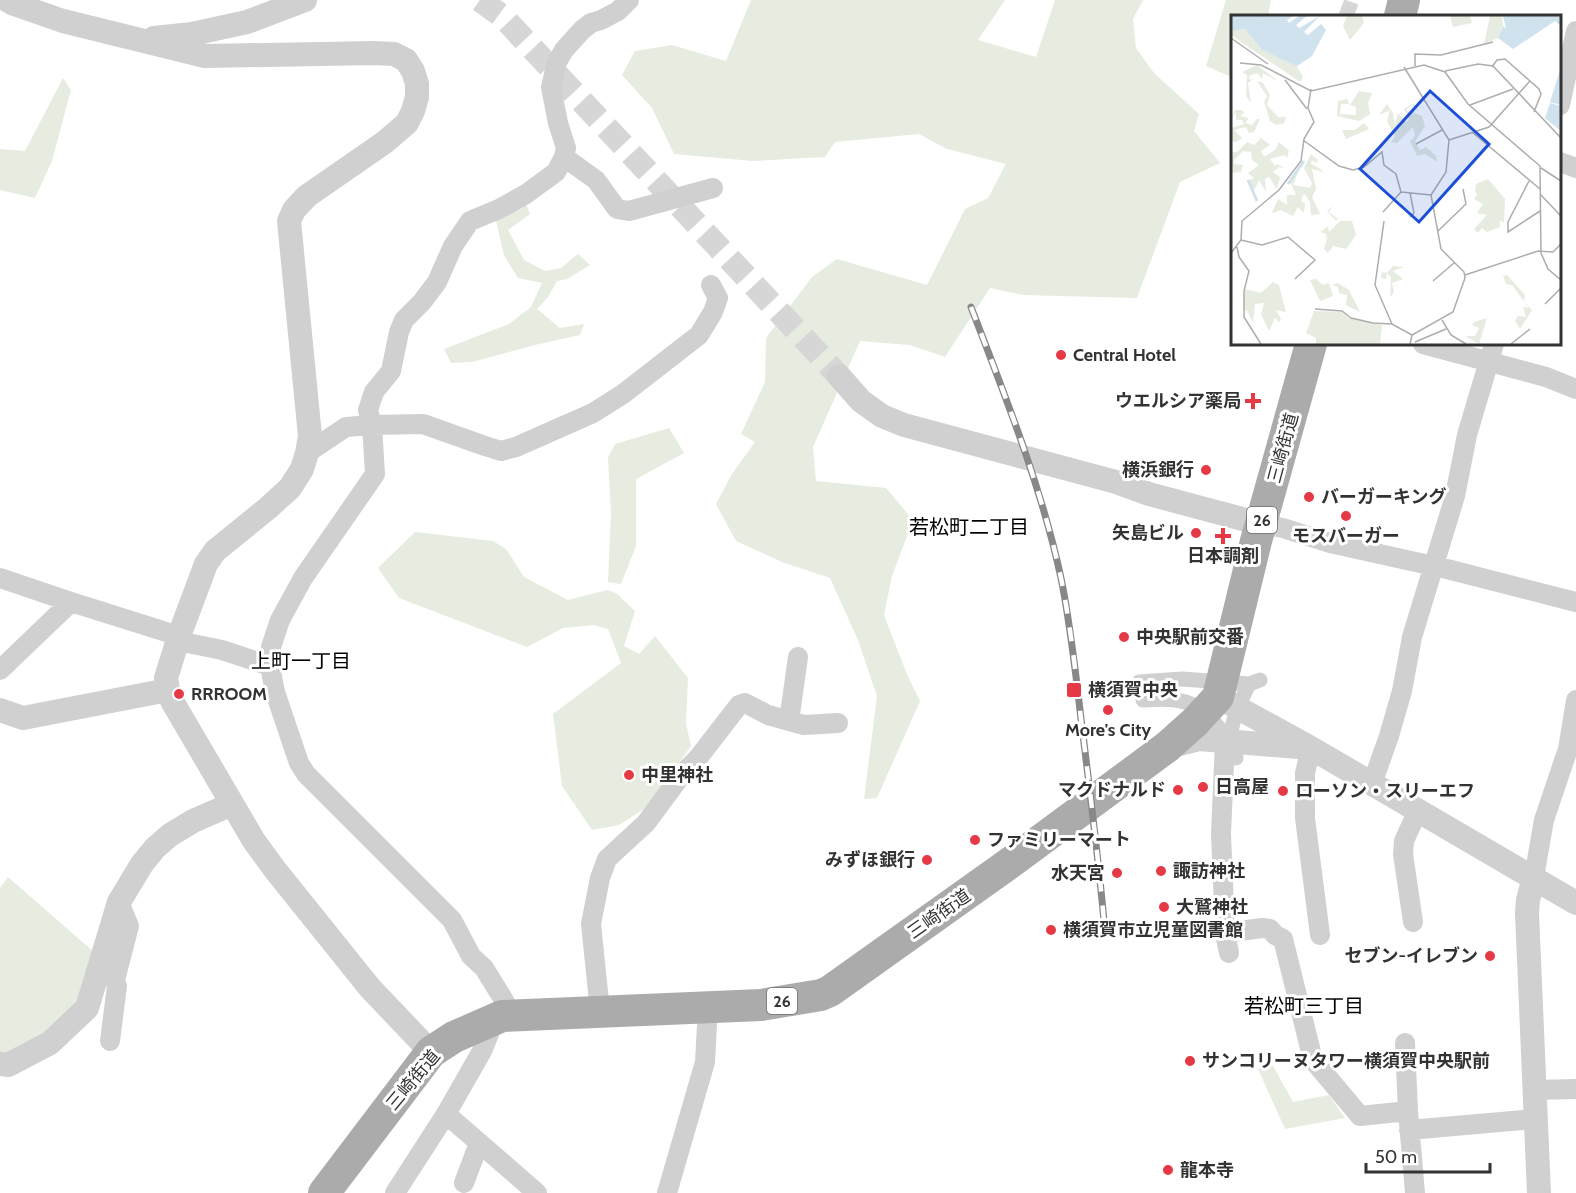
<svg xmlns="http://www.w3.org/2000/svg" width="1576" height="1193" font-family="Cabin,'Noto Sans JP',sans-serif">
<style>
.green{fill:#e6ecdf}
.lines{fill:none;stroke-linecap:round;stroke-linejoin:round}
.pedestrian-tunnel{stroke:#d6d6d6;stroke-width:15;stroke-dasharray:15 8;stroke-linecap:butt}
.tertiary-tunnel{stroke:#d6d6d6;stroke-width:24;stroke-dasharray:24 12;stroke-linecap:butt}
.pedestrian{stroke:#d0d0d0;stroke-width:15}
.minor{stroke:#d0d0d0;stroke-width:20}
.tertiary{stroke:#d0d0d0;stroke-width:24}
.primary{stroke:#ababab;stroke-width:32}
.rail-casing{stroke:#888;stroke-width:7}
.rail{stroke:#fff;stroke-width:4.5;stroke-dasharray:14;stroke-linecap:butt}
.poi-dot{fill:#e63946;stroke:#fff;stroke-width:2}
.labels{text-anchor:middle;stroke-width:6;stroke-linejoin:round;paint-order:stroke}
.shield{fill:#fff;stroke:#707070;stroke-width:1.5}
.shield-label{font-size:16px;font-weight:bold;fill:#333}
.poi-label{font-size:18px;font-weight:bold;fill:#333;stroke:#fff;text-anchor:start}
.street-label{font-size:18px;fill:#333;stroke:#fff}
.neighbourhood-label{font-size:20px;fill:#000;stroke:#fff}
.inset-river{fill:none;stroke:#cfe2ee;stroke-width:3}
.inset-road{fill:none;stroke:#adadad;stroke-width:1.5}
.view{fill:#1d4ed8;fill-opacity:0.15;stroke:#1d4ed8;stroke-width:3}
.inset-edge{fill:none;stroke:#333;stroke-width:3}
</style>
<rect width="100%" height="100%" fill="#fff"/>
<path class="green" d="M751,0H1005L978,40L1036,57L1055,0H1143L1133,19L1136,48L1154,73L1199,114L1194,131L1220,163L1180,182L1137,298L1023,295L990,288L945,357L910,345L860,341L813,447L816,481L886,488L913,520L892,576L884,615L908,677L920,701L877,798L864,799L877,696L858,640L830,578L782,562L736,541L716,504L732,474L755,442L741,434L765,382L766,338L812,277L837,259L927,285L965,209L988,198L1006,164L947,149L919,134L835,142L825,157L753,161L674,154L652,108L622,75L635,51L672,45L726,61Z
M1226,0H1271L1268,16H1232V71L1229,76L1206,66Z
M63,78L71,90L52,161L35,198L0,190V149L25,151Z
M526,203L530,214L508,230L524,260L545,271L561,268L578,254L590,265L567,279L557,281L548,297L537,309L560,328L584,324L580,335L535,345L472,362L451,363L444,349L509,324L531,307L542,283L518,278L504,255L496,221Z
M669,428L684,453L636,479V546L621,584L608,582L611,512L608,457L615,444Z
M415,532L493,541L506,549L524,577L568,600L607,590L616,593L635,611L624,646L639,654L655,636L688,678L686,724L691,746L647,807L619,825L592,830L562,786L553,714L621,663L608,629L594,625L563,628L527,647L399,598L378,568Z
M8,877L95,953L85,993L69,1018L11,1056L0,1054V888Z
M1272,1064L1293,1102L1329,1095L1345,1118L1285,1129L1258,1069Z"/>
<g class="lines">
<path class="pedestrian-tunnel" d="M1346,16L1352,0"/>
<path class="tertiary-tunnel" d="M480,0L502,16L839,376"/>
<path class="pedestrian" d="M1139,682L1182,679L1249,684L1260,680
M1143,700C1156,699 1169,698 1181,701C1203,705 1219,726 1230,744
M1236,758C1235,753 1232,750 1231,745C1227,731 1242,697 1249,684"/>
<path class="minor" d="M1560,105L1576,31
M564,157L596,180L617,209L629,211L713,188
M1560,162L1576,168
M1423,344L1546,377L1576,389
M307,453L346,427L372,425L423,424L485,446L501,451L516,447L593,413L623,394L699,335L713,312L718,298L711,285
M1261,524L1283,528L1330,543L1447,569L1576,602
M0,578L71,602L179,636
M178,641L222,650L270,666
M0,670L71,602
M789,721L798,657
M1225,741L1221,834L1225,933L1229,953
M1311,748L1305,773V818L1320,935
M1372,784L1389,736L1402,691L1412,637L1455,496L1467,435L1494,344
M1534,877L1544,820L1568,749L1576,700
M1413,922L1403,854L1404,841L1418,810
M1225,933L1262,928L1270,929L1275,935L1283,939L1313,1060L1360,1116L1408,1111
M600,1011L591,924L600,878L607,859L646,823L683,773L698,758L739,705L745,703L768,715L804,725L838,723
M512,1015L502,997L484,968L471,956L452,920L306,774L299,763L275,692L270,666L271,647L280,620L303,578L375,474L372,425L368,410L374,392L391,371L399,332L404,320L422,302L437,282L453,246L470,221L499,209L526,194L556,172L564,157L566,148L558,123L551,87L557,62L564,50L582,30L591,23L601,20L618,11L629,0
M110,1041L117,986L115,980L129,926L119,902
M1405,1043L1408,1111L1415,1193
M1534,1090L1576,1089
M446,1114L537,1193
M1409,1130L1535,1119
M464,1183L479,1143
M395,1193L446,1114L482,1051L489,1034L490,1020
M667,1193L705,1062L708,1006"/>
<path class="tertiary" d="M154,38L192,34L247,22L305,0
M839,376L861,401L882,416L904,425L1116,482L1149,494L1261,524
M168,690L172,701L254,841L276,871L370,988L431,1052
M1218,697L1311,748L1576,903
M0,710L23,718L168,690L166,678L179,636L206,564L215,551L268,508L290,488L302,469L307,453L310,436L289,221L294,210L307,196L385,142L407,123L413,111L417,97V84L413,71L406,60L394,54L374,53L205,56L63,21L14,4L7,0
M1167,747L1199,739L1299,747
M1534,877L1528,900L1527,913L1539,1193
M0,1064L8,1065L50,1043L87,1008L119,902L142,864L155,848L170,835L193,821L232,804"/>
<path class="primary" d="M1400,16L1404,0
M324,1193L431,1052L454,1037L502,1016L761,1005L821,995L830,991L1007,865L1167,747L1195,722L1218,697L1256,541L1311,344"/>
<defs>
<path id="rail" d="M971,307C1005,396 1041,485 1061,578C1071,627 1076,677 1082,727C1090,791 1098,856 1104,921"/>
</defs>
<use href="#rail" class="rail-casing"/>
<use href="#rail" class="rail"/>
</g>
<g class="poi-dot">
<circle cx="1061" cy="355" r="6"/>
<path d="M1250 392h6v6h6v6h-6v6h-6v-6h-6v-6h6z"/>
<circle cx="1206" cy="470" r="6"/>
<circle cx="1309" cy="497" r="6"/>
<circle cx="1346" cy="516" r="6"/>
<circle cx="1196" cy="533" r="6"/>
<path d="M1220 527h6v6h6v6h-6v6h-6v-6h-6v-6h6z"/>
<circle cx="1124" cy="637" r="6"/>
<rect x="1066" y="682" width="16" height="16" rx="3"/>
<circle cx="179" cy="694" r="6"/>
<circle cx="1108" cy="710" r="6"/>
<circle cx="629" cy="775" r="6"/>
<circle cx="1203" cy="787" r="6"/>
<circle cx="1178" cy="790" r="6"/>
<circle cx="1283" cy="791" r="6"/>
<circle cx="975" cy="840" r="6"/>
<circle cx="927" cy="860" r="6"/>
<circle cx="1161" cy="871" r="6"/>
<circle cx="1117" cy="873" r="6"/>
<circle cx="1164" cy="907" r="6"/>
<circle cx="1051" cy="930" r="6"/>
<circle cx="1490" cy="956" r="6"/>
<circle cx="1190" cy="1061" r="6"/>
<circle cx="1168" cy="1170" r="6"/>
</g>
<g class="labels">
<g class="shield">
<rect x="1247" y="507" width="30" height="26" rx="4.5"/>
<rect x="767" y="988" width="30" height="26" rx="4.5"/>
</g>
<g class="shield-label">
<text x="1262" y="526">26</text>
<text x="782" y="1007">26</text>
</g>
<g class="poi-label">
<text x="1073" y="361">Central Hotel</text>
<text x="1241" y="407" text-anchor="end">ウエルシア薬局</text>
<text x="1194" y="476" text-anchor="end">横浜銀行</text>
<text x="1321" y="503">バーガーキング</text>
<text x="1184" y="539" text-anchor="end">矢島ビル</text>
<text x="1346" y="542" text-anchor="middle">モスバーガー</text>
<text x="1223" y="562" text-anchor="middle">日本調剤</text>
<text x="1136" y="643">中央駅前交番</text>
<text x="1088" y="696">横須賀中央</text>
<text x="191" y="700">RRROOM</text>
<text x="1108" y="736" text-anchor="middle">More's City</text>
<text x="641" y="781">中里神社</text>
<text x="1215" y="793">日高屋</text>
<text x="1166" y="796" text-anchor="end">マクドナルド</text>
<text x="1295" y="797">ローソン・スリーエフ</text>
<text x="987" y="846">ファミリーマート</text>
<text x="915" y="866" text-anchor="end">みずほ銀行</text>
<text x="1173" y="877">諏訪神社</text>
<text x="1105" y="879" text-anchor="end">水天宮</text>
<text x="1176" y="913">大鷲神社</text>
<text x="1063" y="936">横須賀市立児童図書館</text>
<text x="1478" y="962" text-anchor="end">セブン-イレブン</text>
<text x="1202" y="1067">サンコリーヌタワー横須賀中央駅前</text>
<text x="1180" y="1176">龍本寺</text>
</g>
<g class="street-label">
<text transform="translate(1283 448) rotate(-75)" y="6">三崎街道</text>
<text transform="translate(939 914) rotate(-35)" y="6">三崎街道</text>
<text transform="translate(413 1080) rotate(-50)" y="6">三崎街道</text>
</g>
<g class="neighbourhood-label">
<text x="969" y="534">若松町二丁目</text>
<text x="301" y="668">上町一丁目</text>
<text x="1304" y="1013">若松町三丁目</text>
</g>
</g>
<g transform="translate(1231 15)">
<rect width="330" height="330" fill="#fff"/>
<path d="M116,1H131L133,8L119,25L112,11ZM219,1H239L241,8L222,12ZM259,1H271L272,10L267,23L253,29ZM14,14L31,35L65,50L72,62L69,67L0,20V16ZM26,50L48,67L32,58L31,64L26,58L18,61L19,65L23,63L17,68L20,88L15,81L16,60L11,57ZM26,66L32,68L39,80L36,90L47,102H55L53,108L45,110L39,106L33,87L36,81ZM128,76L141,78L137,88L139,99L128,106L106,101L107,86L116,84L118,89H110L109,99L125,100V92L119,90ZM183,88L187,97L181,90L175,95L191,101L194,111L184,127L189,135L195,132L204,140L207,147L194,139L186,141L179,126L184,121L182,112L166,128L160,127L164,121L156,106L159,95L148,100L156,89L162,98L164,110L167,98L175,107L178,105L173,94ZM4,95H11L13,98L9,101L18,103L14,108L21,110L26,104H29L23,117L18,118L15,112L3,115L11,123L5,127L0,126V113L13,109L11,105H5V97L0,104ZM133,108L138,114L115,124L111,115H124ZM30,123L39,130L30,136L33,142L44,135L48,127L58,136L56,143L53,140L39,144L44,151L46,149L55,154L48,152L42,157L49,162L46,174L38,162L34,164L35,177L28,165L23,176L19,173L18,165L23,163L17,158L28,150L21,145L20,137L12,136L3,145V149L12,150L10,157L0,158V137H6L16,127L23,130ZM80,139L87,145L85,148L81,145L80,149L91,155L92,157L81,154L85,174L81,182L89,199L80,200L79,187L73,178L70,186L74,189L73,198L67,192L62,201L50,195L41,198L47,184L56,190V180H65L59,166L67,158L62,170L79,173L81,168L73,153ZM257,164L274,184L273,208L269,205V212L256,217L251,213L247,218L243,214L256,200L246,198L252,189L243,184L246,180L244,175L245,169ZM102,191L98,197L107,204L97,212L98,217L109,206H121L125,220L115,234L102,231L97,238L93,234L97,221L93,226L96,219L89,217L105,206L96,196ZM162,251L173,252L162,256L172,264L161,268L163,277L159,282L160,262L156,258L155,264L150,263L151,257L156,258ZM276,260L294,280L293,286L301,295L289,314L284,306L287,301L295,302L292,292L298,293L281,270L275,269L272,261ZM85,264L92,270L98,268L102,281L89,286L79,265ZM42,267L48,270L55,297L45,295L50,304L48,307L44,303L38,316L30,299L33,288L24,289L22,308L16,295L13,296L14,274L30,278ZM107,268L118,275L129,297L115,290L116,280L108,278L107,272L101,270ZM83,296L111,297L117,303L151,310L149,329H85V323L75,318ZM256,303L248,329L234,321H244L248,313L241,310L243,307Z" fill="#e6ecdf"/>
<path d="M0,1H62L56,5L58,8L68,1H76L65,10L68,13L89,1L73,17L77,20L90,9L95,15L81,41L66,51L31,35L14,14L0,16ZM272,1H330V11L324,6L282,34L267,23L272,11L275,13ZM330,52V90L319,87ZM319,88L330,91V116L314,103Z" fill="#cfe2ee"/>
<path class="inset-river" d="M26,1L71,41M30,1L71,40M271,22L275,24L306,1M17,165L26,186M57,169L73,146"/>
<path class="inset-road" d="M0,23L37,49M9,48L30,50L80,76L193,50L214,57L237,89L309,151L310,238L317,254L330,265M184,51V39L210,40L262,27M173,52L218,125L215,157L200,180L210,234L233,257L234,263L222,297L181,320L179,329M261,52L266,45L274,44L308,74L310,79L303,97M214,56L247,49L262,51L330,123M54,65L76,94M239,90L282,74M241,117L309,174M72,125L108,151L122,155L133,152L151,137L153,150L165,159L170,177L152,197M218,125L258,112L299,66M185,129L211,115M310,153L330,166M298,166L277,207V217L309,196M170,177L200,180M179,178L183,198L179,202M309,179L330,201M153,206L144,270L161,309M207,216L235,189L232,174M10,225L31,230L57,222L84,245L64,264M6,232L8,242L18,256L13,276V302L30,329M0,238L10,225L11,206L48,175L70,146L73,124L83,107L77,93L80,74M234,260L307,236L322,237L330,229M202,266L223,248M314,289L330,273M84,294L111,296L120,303L142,308L161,309L181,320M211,305L220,320L235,329M184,327L215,314M280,329L299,314"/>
<path class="view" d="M199,76L258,129L188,207L129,154Z"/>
<rect width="330" height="330" class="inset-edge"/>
</g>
<path d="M1366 1163v9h124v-9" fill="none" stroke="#333333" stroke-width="3"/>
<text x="1375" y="1163" font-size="18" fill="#333333" stroke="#ffffff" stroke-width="4.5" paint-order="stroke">50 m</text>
</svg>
